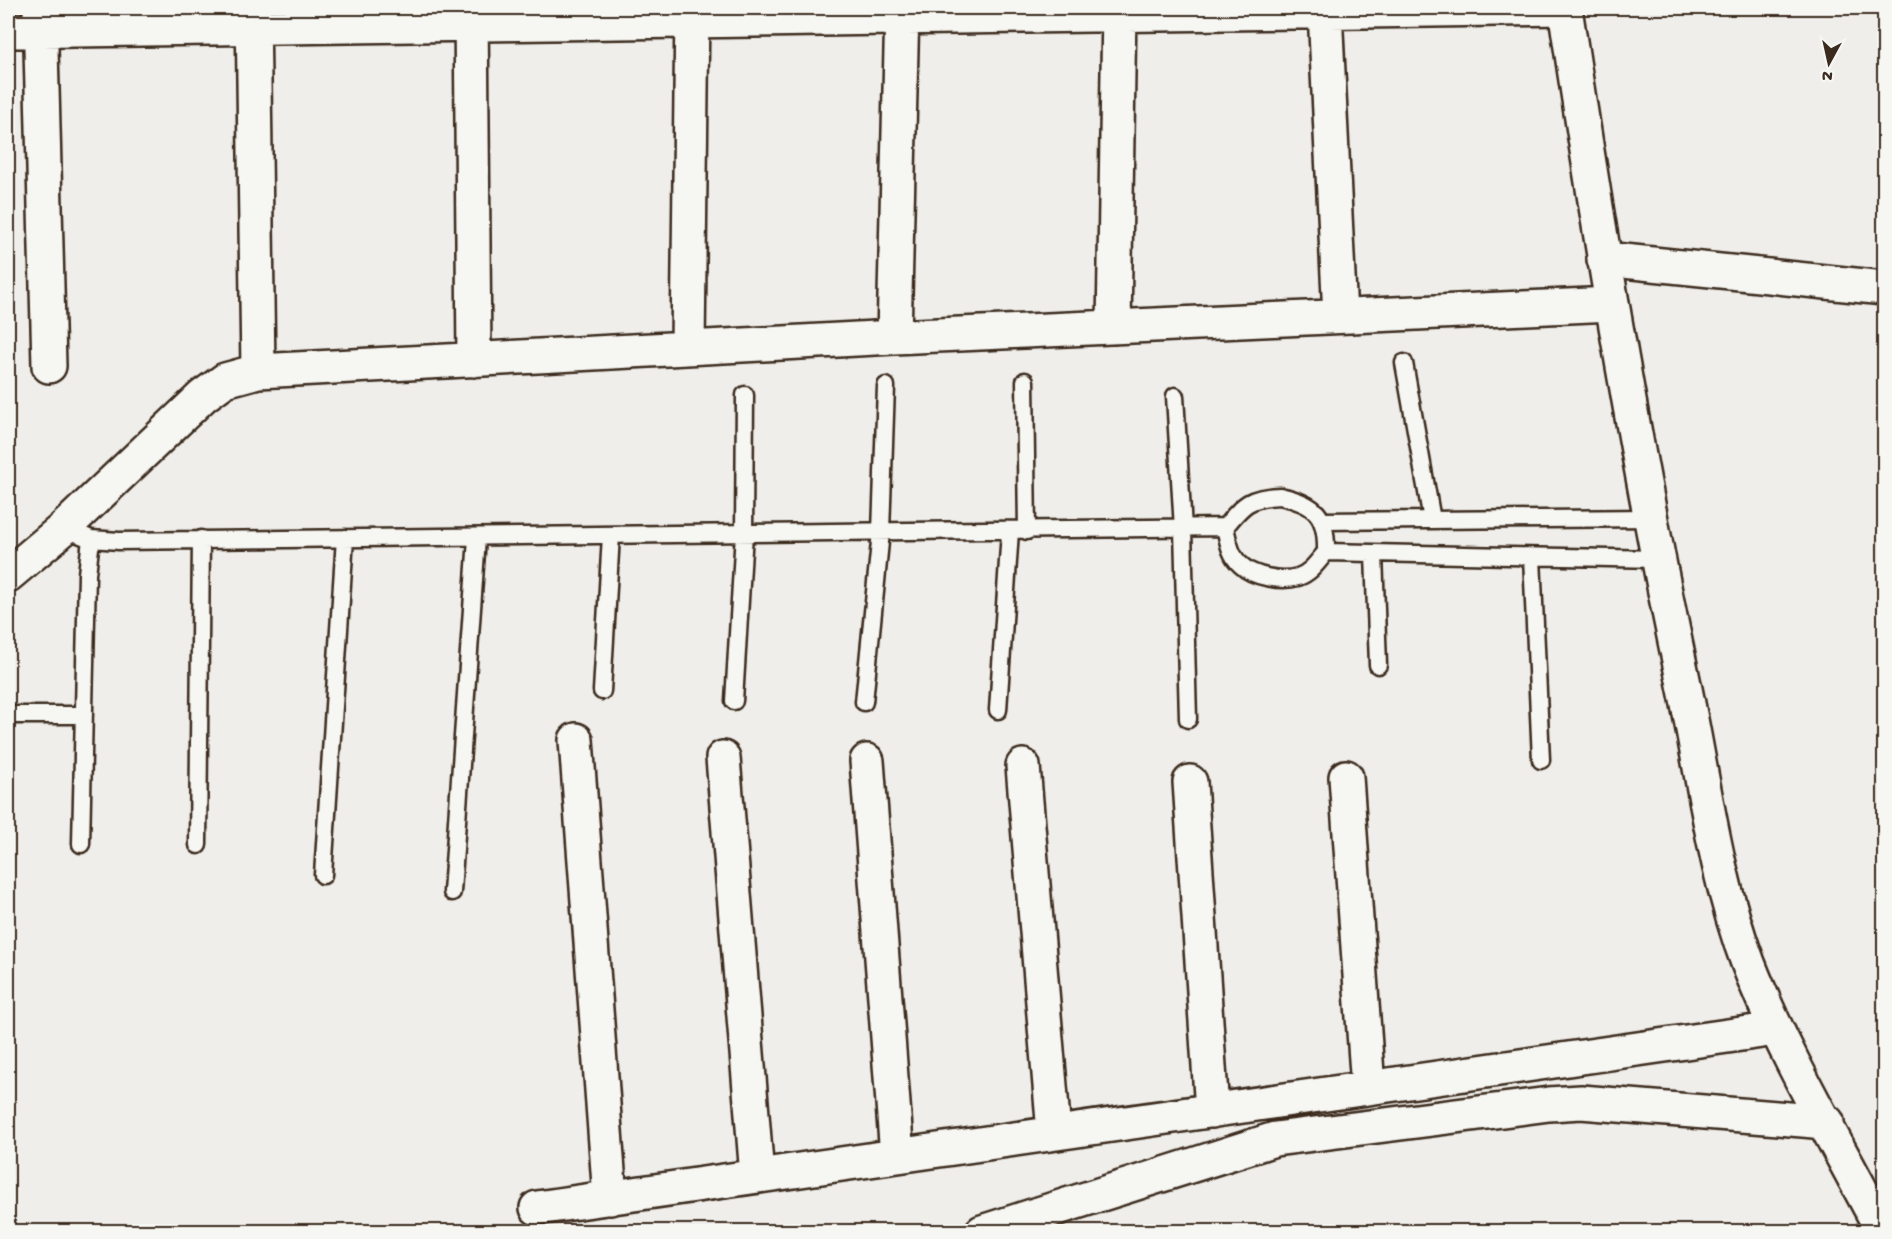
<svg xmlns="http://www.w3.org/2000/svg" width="1892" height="1239" font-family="'Gochi Hand',sans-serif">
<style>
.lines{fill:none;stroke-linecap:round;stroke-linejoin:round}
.lane-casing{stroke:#3b2a1e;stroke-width:21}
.street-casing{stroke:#3b2a1e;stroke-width:38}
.secondary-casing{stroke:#3b2a1e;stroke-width:38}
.lane{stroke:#f6f6f2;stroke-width:16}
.street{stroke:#f6f6f2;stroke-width:33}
.secondary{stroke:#f6f6f2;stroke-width:33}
</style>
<rect width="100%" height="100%" fill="#efeeea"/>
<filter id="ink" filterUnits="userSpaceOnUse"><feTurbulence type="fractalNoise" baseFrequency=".0167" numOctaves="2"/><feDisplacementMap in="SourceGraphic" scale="12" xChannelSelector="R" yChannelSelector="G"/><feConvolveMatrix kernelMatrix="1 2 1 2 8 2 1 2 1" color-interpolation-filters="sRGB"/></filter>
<g filter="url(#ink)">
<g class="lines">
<defs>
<path id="lane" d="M1404,363L1432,520
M1025,381L1027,531
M1175,396L1183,529L1188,719
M1280,496C1316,504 1327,515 1326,552C1318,561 1311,573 1298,577C1282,582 1253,577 1241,565C1230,556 1228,540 1225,527C1243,504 1250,497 1280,496Z
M1323,521L1651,518
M64,528L91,539L119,541L1225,527
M1326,552L1657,559
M1374,554L1378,665
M1532,557L1541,760
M602,691L611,535
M734,701L744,533L745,395
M864,702L881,532L886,386
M998,710L1010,531
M8,715H84
M81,844L87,574L91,539
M198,845L201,539
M323,875L345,538
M452,892L477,538"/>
<path id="street" d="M40,8L49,366
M253,8L258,371
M471,8L474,360
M1325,11L1340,316
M8,31L1565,8
M1604,259L1884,288
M1114,327L1119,8
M894,337L902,8
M688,347L692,8
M8,575L64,528L203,396L225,380L258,371L894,337L1612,304
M576,740L610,1198
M723,758L757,1176
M867,761L897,1156
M1023,766L1054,1133
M1346,777L1368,1088
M1190,782L1212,1111
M537,1208L1776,1029
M982,1232L1275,1139L1549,1104L1581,1102L1827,1122"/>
<path id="secondary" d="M1565,8C1599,235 1637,463 1685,689C1704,780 1715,876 1748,963C1784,1056 1837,1143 1883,1232"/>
</defs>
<use href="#lane" class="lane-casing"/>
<use href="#street" class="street-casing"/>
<use href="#secondary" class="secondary-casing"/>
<use href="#lane" class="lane"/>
<use href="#street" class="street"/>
<use href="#secondary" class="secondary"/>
</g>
</g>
<rect width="1892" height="1239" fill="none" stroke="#f6f6f2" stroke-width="30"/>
<rect x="15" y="15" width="1862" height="1209" fill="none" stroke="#3b2a1e" stroke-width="2" filter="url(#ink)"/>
<g transform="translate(1829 63) rotate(188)" stroke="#f6f6f2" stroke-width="4.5" paint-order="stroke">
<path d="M0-4.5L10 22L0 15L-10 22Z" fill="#3b2a1e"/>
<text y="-9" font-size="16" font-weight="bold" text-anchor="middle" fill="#3b2a1e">N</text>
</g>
</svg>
